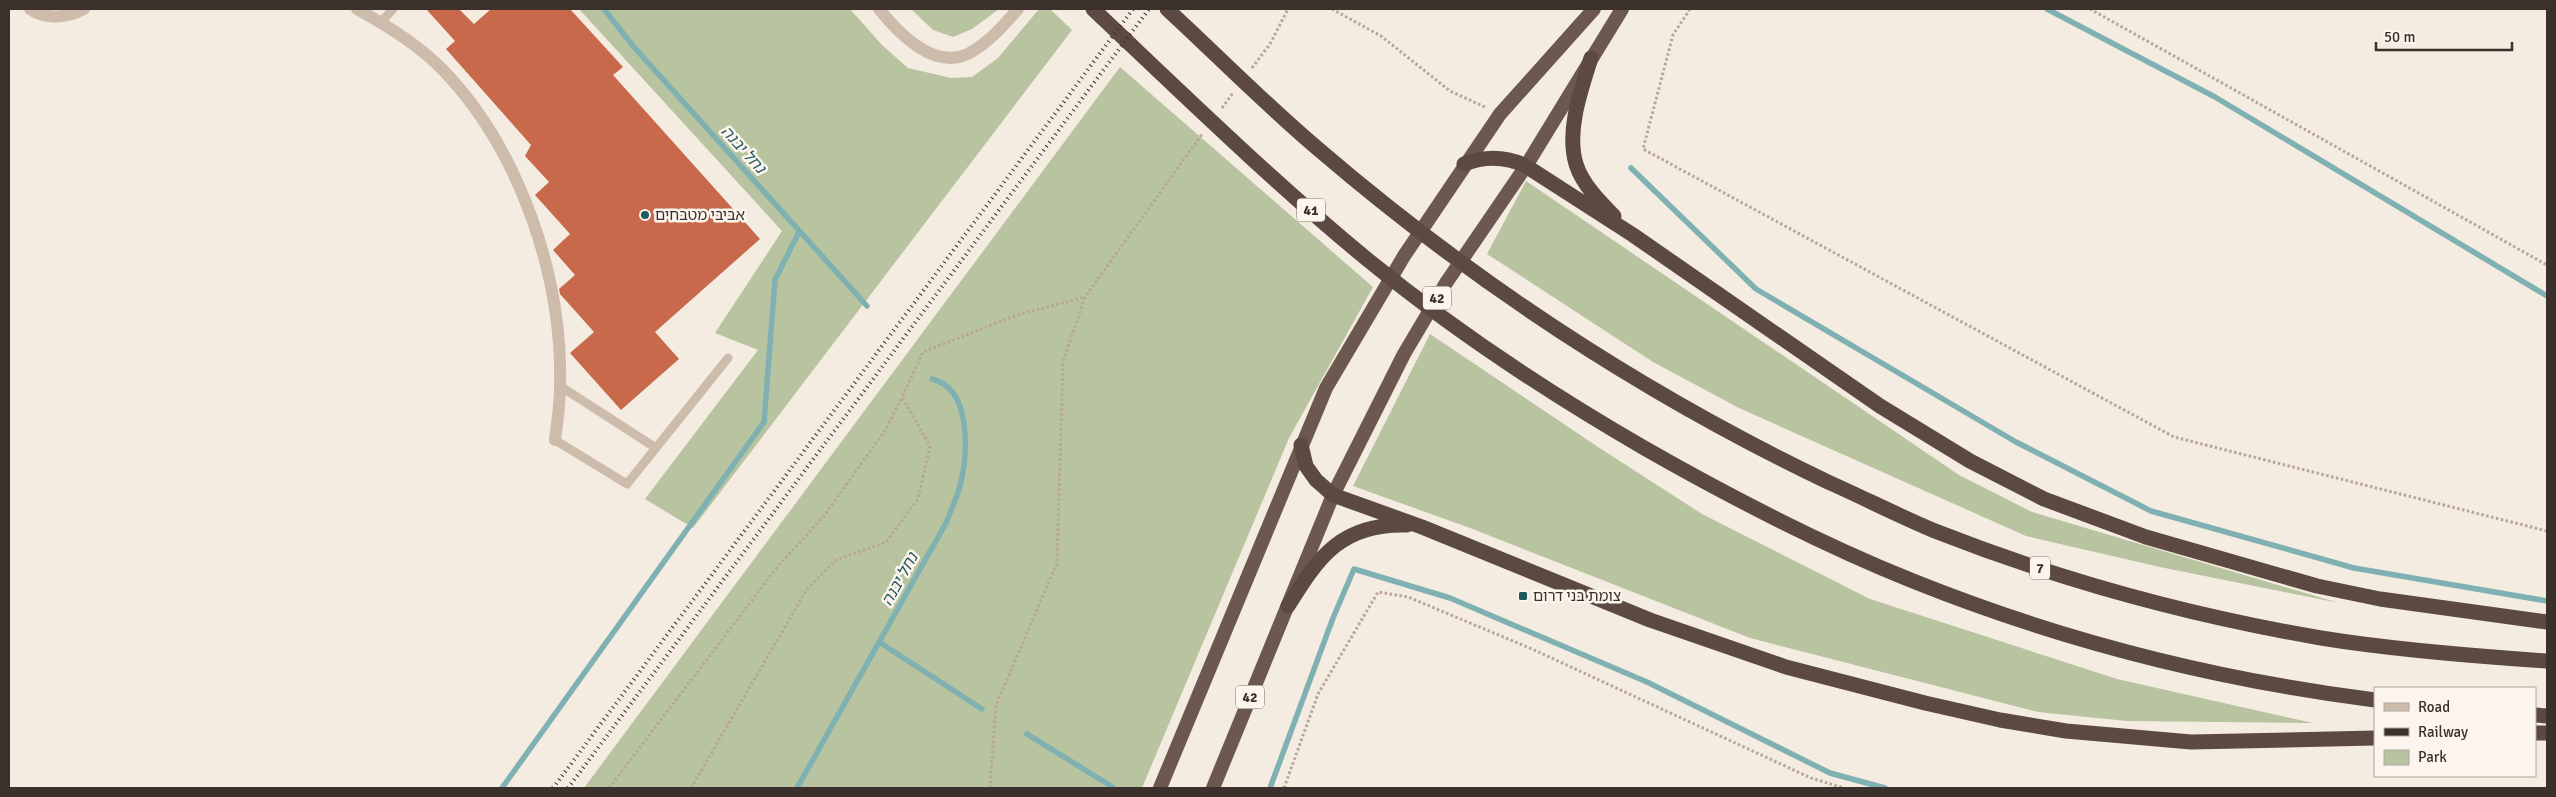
<svg xmlns="http://www.w3.org/2000/svg" width="2556" height="797" font-family="Signika,'Noto Sans Hebrew',sans-serif">
<style>
.green{fill:#b8c4a0}
.lines{fill:none;stroke-linecap:round;stroke-linejoin:round}
.stream{stroke:#7fb0b2;stroke-width:5.5}
.building{fill:#c8694b}
.path{stroke:#b9a596;stroke-width:3;stroke-dasharray:2.5 2.5;stroke-linecap:butt}
.service{stroke:#cdbbac;stroke-width:9}
.minor{stroke:#cdbbac;stroke-width:12}
.trunk{stroke:#6c584f;stroke-width:14}
.motorway{stroke:#5c4a42;stroke-width:15}
.rail{stroke:#3b302b;stroke-width:4;stroke-dasharray:1 4;stroke-linecap:butt}
.poi-dot{fill:#1f5a5e;stroke:#fbf5ee;stroke-width:2}
.labels{text-anchor:middle;stroke-width:5;stroke-linejoin:round;paint-order:stroke}
.shield{fill:#fbf5ee;stroke:#756b66;stroke-width:1}
.shield-label{font-size:14px;font-weight:bold;fill:#3b302b}
.poi-label{font-size:15px;fill:#3b302b;stroke:#fbf5ee;text-anchor:start}
.water-label{font-size:16px;font-style:italic;fill:#1f5a5e;stroke:#fbf5ee}
</style>
<rect width="100%" height="100%" fill="#f4ebe1"/>
<path class="green" d="M579,9H850L882,45L908,68L951,78L972,77L998,58L1039,9H1050L1072,30L693,528L645,499L758,350L715,333L782,231Z
M911,9H999L972,29L953,37L933,30Z
M1120,67L1373,287L1289,438L1142,788H584Z
M1526,181L1959,475L2032,512L2339,603L2160,567L2026,536L1739,408L1653,362L1487,254Z
M1430,334L1598,447L1702,514L1870,599L2117,679L2313,723L2127,721L2038,712L1750,638L1470,528L1353,486Z"/>
<g class="lines">
<path class="stream" d="M604,9L633,46L867,306
M2047,9L2215,97L2547,296
M1631,168L1756,289L2016,442L2151,511L2354,568L2547,601
M879,642L982,709
M1027,734L1114,788
M502,788L764,422L775,280L799,232
M797,788L946,523C951,510 957,498 960,486C968,454 972,388 932,379
M1270,788L1333,618L1354,569L1450,598L1647,682L1830,773L1885,788"/>
</g>
<path class="building" d="M426,9H459L474,24L491,9H570L623,67L613,75L760,239L655,332L679,359L621,410L570,353L594,332L560,294L559,289L575,275L553,250L570,234L535,195L549,182L525,156L531,145L446,49L455,41Z"/>
<g class="lines">
<path class="path" d="M1332,9L1381,36L1450,91L1487,108
M1690,9L1673,35L1643,149L2174,437L2547,531
M2090,9L2547,265
M1252,68L1270,44L1288,9
M1222,108L1233,93
M609,788L778,566L824,516L886,429L902,397
M691,788L807,589L836,560L886,542L918,499L930,446L902,397L923,352L1017,315L1085,297
M990,788L996,705L1057,563L1063,361L1085,297L1203,133
M1284,788L1318,694L1378,592L1408,597L1532,649L1811,778L1844,788"/>
<path class="service" d="M381,22L393,9
M560,386L656,448
M555,440L627,484L728,358"/>
<path class="minor" d="M30,9C46,20 67,18 84,9
M357,9C388,26 419,45 443,70C520,150 563,277 560,387C560,405 557,423 555,440
M879,9C900,35 937,74 973,51C991,40 1005,24 1018,9"/>
<path class="trunk" d="M1160,788L1326,388L1404,256L1500,114L1594,9
M1213,788L1333,495L1404,354L1446,283L1526,166L1622,9"/>
<path class="motorway" d="M1093,9C1183,94 1272,181 1368,260C1455,331 1549,393 1646,449C1732,498 1821,544 1913,581C2060,640 2218,680 2375,700
M1167,9C1217,55 1265,104 1317,148C1472,281 1644,394 1828,482C1864,498 1899,516 1935,531C2057,579 2192,616 2321,638C2395,650 2472,656 2547,661
M1591,58C1581,90 1566,131 1576,164C1582,184 1600,202 1614,216
M1464,164C1485,156 1505,156 1526,166L1633,235L1880,406L1970,461L2044,499L2146,537L2317,586L2380,599L2547,622
M1301,445L1306,466L1316,480L1333,495L1422,527L1650,620L1786,667L1925,703L2000,720L2066,731L2191,742L2375,738
M1288,606C1319,556 1342,523 1407,525
M2535,715L2547,716
M2535,733H2547"/>
<path class="rail" d="M553,788L1133,9
M568,788L1149,9"/>
</g>
<g class="poi-dot">
<circle cx="645" cy="215" r="5"/>
<rect x="1518" y="591" width="10" height="10" rx="2.5"/>
</g>
<g class="labels">
<g class="shield">
<rect x="1297" y="198.5" width="28" height="23" rx="4"/>
<rect x="1423" y="286.5" width="28" height="23" rx="4"/>
<rect x="2030" y="556.5" width="20" height="23" rx="4"/>
<rect x="1236" y="685.5" width="28" height="23" rx="4"/>
</g>
<g class="shield-label">
<text x="1311" y="215">41</text>
<text x="1437" y="303">42</text>
<text x="2040" y="573">7</text>
<text x="1250" y="702">42</text>
</g>
<g class="poi-label">
<text x="655" y="220">אביבי מטבחים</text>
<text x="1533" y="601">צומת בני דרום</text>
</g>
<g class="water-label">
<text transform="translate(744 149) rotate(48)" y="6">נחל יבנה</text>
<text transform="translate(899 579) rotate(-61)" y="6">נחל יבנה</text>
</g>
</g>
<rect width="2556" height="797" fill="none" stroke="#3b302b" stroke-width="20"/>
<rect x="2374" y="687" width="162" height="90" fill="#fbf5ee" stroke="#aea6a0"/>
<rect x="2384" y="703" width="25" height="8" fill="#cdbbac" stroke="#aea6a0"/>
<text x="2418" y="712" font-size="15" fill="#3b302b">Road</text>
<rect x="2384" y="728" width="25" height="8" fill="#3b302b" stroke="#aea6a0"/>
<text x="2418" y="737" font-size="15" fill="#3b302b">Railway</text>
<rect x="2384" y="750" width="25" height="15" fill="#b8c4a0" stroke="#aea6a0"/>
<text x="2418" y="762" font-size="15" fill="#3b302b">Park</text>
<path d="M2376 42v8h136v-8" fill="none" stroke="#3b302b" stroke-width="2.5"/>
<text x="2384" y="42" font-size="15" fill="#3b302b" stroke="#fbf5ee" stroke-width="4" paint-order="stroke">50 m</text>
</svg>
